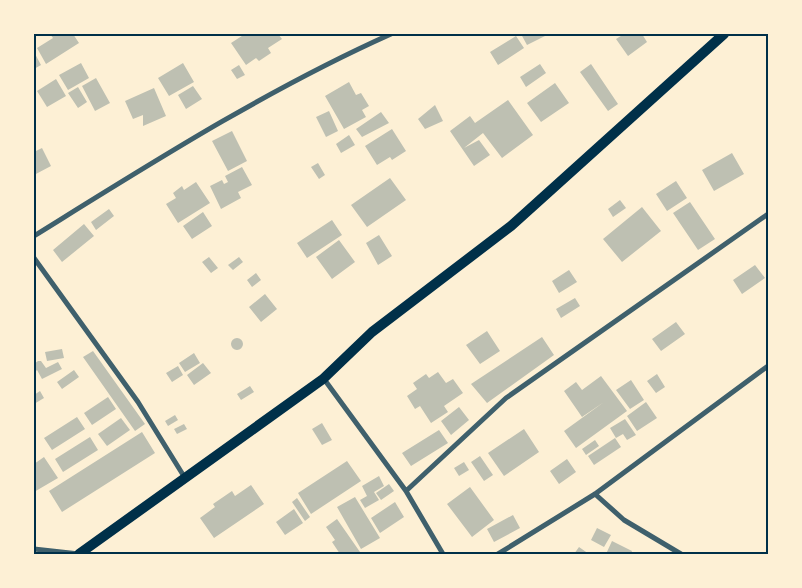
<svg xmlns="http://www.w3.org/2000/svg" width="802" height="588" font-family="Jost,sans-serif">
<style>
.building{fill:#bec0b2}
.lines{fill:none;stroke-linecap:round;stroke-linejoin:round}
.minor{stroke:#3f606c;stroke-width:5}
.secondary{stroke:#003049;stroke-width:10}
.neatline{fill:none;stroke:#003049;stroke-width:2}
</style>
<rect width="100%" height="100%" fill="#fdf0d5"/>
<path class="building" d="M50,34H73L79,43L46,64L37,48L53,38Z
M245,34H278L282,39L268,48L271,53L259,61L256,58L246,65L231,43Z
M521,34H549L527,45Z
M624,34H642L647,42L628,56L616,39Z
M516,36L524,48L498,65L490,52Z
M34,52L41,65L34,69Z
M81,63L89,78L68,90L59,75Z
M183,63L194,82L169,96L158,78Z
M540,64L546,73L526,87L520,77Z
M591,64L618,104L608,111L580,72Z
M239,65L245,75L237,79L231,70Z
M96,78L110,103L95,111L82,86Z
M56,79L66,96L47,107L37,91Z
M349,82L356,95L361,93L369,106L362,110L366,117L344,129L325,96Z
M555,83L569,103L541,122L527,103Z
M193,86L202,99L186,109L178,95Z
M78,87L87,102L78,108L68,93Z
M154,88L166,116L143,126V115L133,119L125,101Z
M508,100L533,135L502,158L483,133L464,148L479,140L490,155L474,166L450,131L470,116L475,123Z
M435,105L443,121L425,129L418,119Z
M329,111L338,131L326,137L316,117Z
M381,112L389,123L362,137L356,129Z
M392,129L406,151L392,160L390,157L377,165L365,146Z
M232,131L247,161L228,171L212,141Z
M349,135L355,145L341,153L336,144Z
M42,148L51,166L34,175V152Z
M732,153L744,174L714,191L702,170Z
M318,163L325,175L319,179L311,167Z
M242,167L252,185L238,192L241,198L221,209L210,186L222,180L224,184L228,182L225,176Z
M390,178L406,200L367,227L351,205Z
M676,181L687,198L667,211L656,194Z
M196,182L210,203L178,223L166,204L176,198L173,193L182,186L184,190Z
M620,200L626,208L613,217L608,209Z
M690,202L715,239L698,250L673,213Z
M642,207L661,231L622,262L603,239Z
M109,209L114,216L96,230L91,222Z
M203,212L212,226L192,239L183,226Z
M332,220L342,235L307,258L297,243Z
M84,224L94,236L62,262L53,250Z
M379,235L392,256L378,265L366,243Z
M339,240L355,262L332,279L316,257Z
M209,257L218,268L211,273L202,262Z
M239,257L243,262L233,270L228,265Z
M755,265L765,278L742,294L733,280Z
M569,270L577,282L559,293L552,281Z
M256,273L261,280L252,287L247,280Z
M265,294L277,309L261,322L249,307Z
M575,298L580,306L561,318L556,309Z
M676,322L685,334L661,351L652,339Z
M487,331L500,351L480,364L466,345Z
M542,337L554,355L487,403L471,384Z
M231 344a6 6 0 1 1 12 0a6 6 0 1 1-12 0Z
M62,349L64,358L47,361L45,352Z
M93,351L145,424L135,431L83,357Z
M194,353L200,363L185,372L179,363Z
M38,361H41L46,368L58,362L62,369L42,379L37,370L34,373V364Z
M203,363L211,373L194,385L187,375Z
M178,366L183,375L172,382L166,373Z
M74,370L79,377L62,389L57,382Z
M438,372L446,383L453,379L463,393L444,406L448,412L431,423L420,406L415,409L407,396L417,389L413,383L426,374L429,378Z
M657,374L665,387L656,393L647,381Z
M601,376L627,411L576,448L564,431L604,402L582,417L564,391L576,382L582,390Z
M631,380L644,400L630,409L616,390Z
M250,386L254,392L241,400L237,394Z
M40,391L44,398L34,404V395Z
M108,397L116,409L92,425L84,413Z
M646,402L657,418L637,431L627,416Z
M459,407L469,420L451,435L441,421Z
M175,415L178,420L168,426L165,421Z
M77,417L85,429L52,450L44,438Z
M121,418L130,430L107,446L98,434Z
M625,419L636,435L627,440L623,434L616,438L610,428Z
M322,423L332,440L322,445L312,429Z
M184,424L187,429L177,434L174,429Z
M524,429L539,452L504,476L488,453Z
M439,430L448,443L411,466L402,453Z
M142,432L155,453L62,512L49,491Z
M90,437L98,450L63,472L55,459Z
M615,438L621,447L594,465L588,456Z
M595,440L599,446L586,455L582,449Z
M480,456L493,475L484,481L471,462Z
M44,457L58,478L34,492V464Z
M567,459L576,472L559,484L550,471Z
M347,461L361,481L311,514L298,493Z
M464,462L469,470L459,476L454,468Z
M379,476L384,486L374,492L379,500L365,508L360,500L367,496L362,486Z
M389,484L394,491L381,500L376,493Z
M251,485L264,504L214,538L200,518L215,507L213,504L232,491L235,496Z
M470,487L494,520L472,537L447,504Z
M355,497L380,538L361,549L337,507Z
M297,498L310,517L305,521L292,502Z
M395,502L404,517L380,533L371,518Z
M294,509L303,523L285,535L276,522Z
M513,515L520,528L494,542L487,529Z
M337,519L360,552L357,554H340L332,542L335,540L326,527Z
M597,528L611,535L604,547L591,540Z
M612,541L632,551L631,554H606Z
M579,547L589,554H574Z"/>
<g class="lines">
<path class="minor" d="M34,236C150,164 266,90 391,34
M34,258L138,402L185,478
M324,379L406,491L443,554
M406,491L506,398L768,214
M595,494L624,520L681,554
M34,549L79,554
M498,554L595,494L768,366"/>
<path class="secondary" d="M79,554L323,379L372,332L511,226L724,34"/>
</g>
<rect width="802" height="588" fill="none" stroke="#fdf0d5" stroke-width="70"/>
<rect x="35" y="35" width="732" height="518" class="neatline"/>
</svg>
